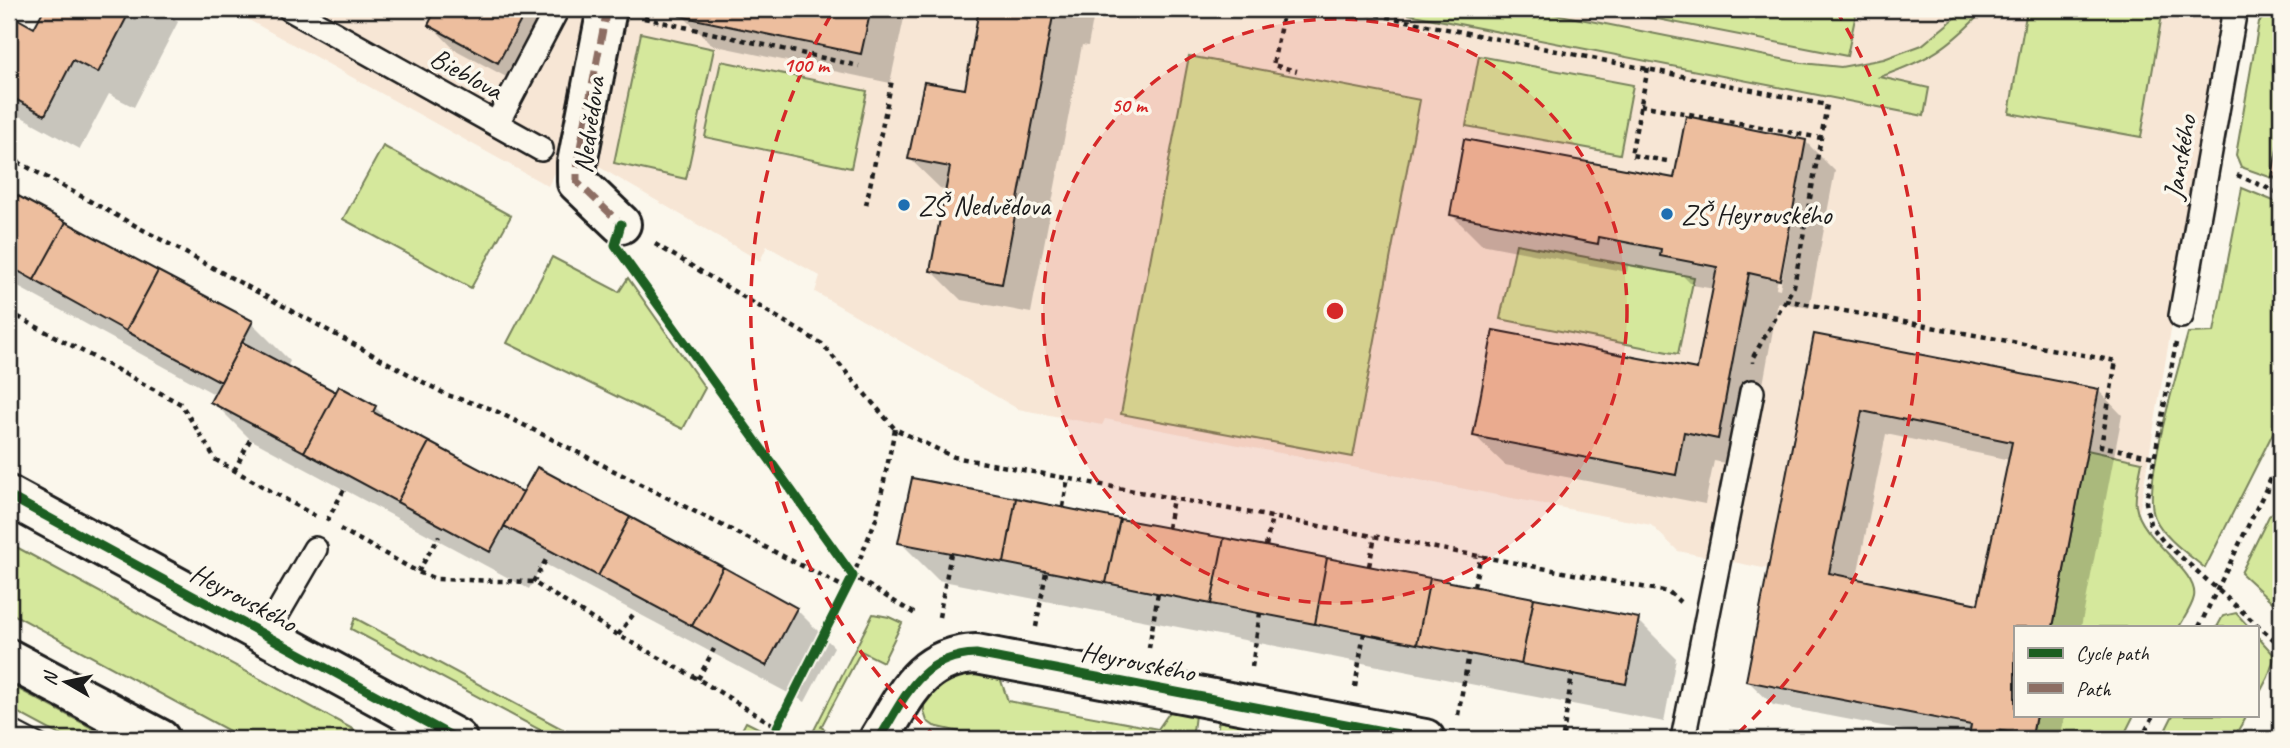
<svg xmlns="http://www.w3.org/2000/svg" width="2290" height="748" font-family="Caveat,sans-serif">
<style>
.built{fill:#f7e6d5}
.green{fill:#d5e89c;stroke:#78825c;stroke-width:2}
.shadow{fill:#0003;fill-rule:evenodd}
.building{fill:#edbe9e;stroke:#1c1c1c;stroke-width:2;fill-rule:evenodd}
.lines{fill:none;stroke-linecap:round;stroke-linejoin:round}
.lane-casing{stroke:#1c1c1c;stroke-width:28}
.street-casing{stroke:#1c1c1c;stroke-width:44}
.primary-casing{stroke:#1c1c1c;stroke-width:44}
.path{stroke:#1c1c1c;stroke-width:4.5;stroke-dasharray:5 5;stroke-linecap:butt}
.lane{stroke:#fbf7ec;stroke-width:23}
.street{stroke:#fbf7ec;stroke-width:38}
.primary{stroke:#fbf7ec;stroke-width:38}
.tram{stroke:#1c1c1c;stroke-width:2}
.quiet{stroke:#8d6e63;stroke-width:7;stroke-dasharray:14 7;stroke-linecap:butt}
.cycleway-casing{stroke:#fbf7ec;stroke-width:13}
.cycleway{stroke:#1b5e20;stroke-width:9}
.ring{fill:none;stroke:#d62828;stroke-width:3.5;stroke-dasharray:12 9}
.poi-dot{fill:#1f6fb2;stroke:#fbf7ec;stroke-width:2.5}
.labels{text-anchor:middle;stroke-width:7;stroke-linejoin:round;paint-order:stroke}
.street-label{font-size:28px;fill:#1c1c1c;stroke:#fbf7ec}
.poi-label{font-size:28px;fill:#1c1c1c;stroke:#fbf7ec;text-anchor:start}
.centre{fill:#d62828;stroke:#fbf7ec;stroke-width:3.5}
.ring-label{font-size:21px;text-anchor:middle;font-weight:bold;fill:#d62828;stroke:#fbf7ec;stroke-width:7;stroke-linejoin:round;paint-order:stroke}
</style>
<rect width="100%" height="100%" fill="#fbf7ec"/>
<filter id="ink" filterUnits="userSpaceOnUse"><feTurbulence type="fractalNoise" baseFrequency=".0143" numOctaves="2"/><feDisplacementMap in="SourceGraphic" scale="14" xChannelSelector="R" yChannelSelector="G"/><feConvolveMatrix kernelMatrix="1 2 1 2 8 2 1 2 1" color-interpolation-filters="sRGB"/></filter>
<g filter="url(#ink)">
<path class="built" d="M253,9H592L563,158L548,186L247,19Z
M628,9H2227L2132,553L2069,541L2053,627H2015V715H2036L2032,736L2001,731L1999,739L1969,736L1971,725L1746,681L1768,569L1678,551L1651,525L1105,419L1102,425L1018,409L815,292L820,276L767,246L760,261L594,164Z"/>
<path class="green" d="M1383,9H1530L1802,63L1841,67L1884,59L1922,45L1966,9H1985C1948,48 1930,59 1880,77L1929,88L1924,116Z
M1606,9H1857L1847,56Z
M2027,9H2163L2141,137L2009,113Z
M2264,17L2281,19V128L2272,177L2281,179V181L2241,167L2236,155L2259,22Z
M641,33L714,49L686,179L614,163Z
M1189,56L1420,100L1353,457L1121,414Z
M1479,56L1633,85L1620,154L1466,126Z
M721,61L867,91L851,168L705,137Z
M383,146L511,216L471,288L343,219Z
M2242,188L2281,204V417L2205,568C2188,554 2164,538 2155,518C2141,487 2178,371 2188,333L2214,332Z
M1516,244L1694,277L1678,354L1500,319Z
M552,257L619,292L628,278L705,388L683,429L507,343Z
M2087,450L2142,462C2140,474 2134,495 2136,506C2141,540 2199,571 2194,597C2192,607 2184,618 2179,627H2053Z
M2281,505V610L2241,573L2269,516Z
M9,543L371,739H244L9,612Z
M2236,613L2249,627H2217L2223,616Z
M873,614L889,617L902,623L883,662L861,651L821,727L842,739H821L812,734Z
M355,618L581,739H557L351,629Z
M2257,636L2275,656L2268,677L2257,698Z
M997,669L1008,701L1158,729L1172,709L1195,715L1192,739H1007L991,736L990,739L934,726L927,721L924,712V699L943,678Z
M9,684L113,739H67L9,708Z
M2036,715H2134L2122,739H1999L2001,731L2032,736Z
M2173,715H2247L2233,739H2161Z
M1219,719L1251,724L1253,739H1216Z
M746,722L760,729L754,739H737Z"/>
<path class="shadow" d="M46,9H165L178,22L134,107L109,94L80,149L9,110V16L35,30Z
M438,9H564L523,86L454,49L430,24Z
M684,9H906L890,83L712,45L682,15Z
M981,9H1095L1088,46L1082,45L1031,313L961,300L931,270L947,190L940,188L910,159L966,91Z
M2281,137V184L2274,176Z
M1805,141L1835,171L1809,308L1778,302L1748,467L1714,461L1705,504L1505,465L1475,436L1698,371L1714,289L1692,285L1683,276L1628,266L1627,272L1481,244L1452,215L1676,180ZM1800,162H1803L1780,289L1776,288Z
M9,193L252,323L290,361L287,367L336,394L375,407L392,424L523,495L796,609L834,647L805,702L543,563L529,589L250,439L212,401L216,395L9,282Z
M1815,336L2098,390L2122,415L2081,627H2015V715H2065L2060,739H1950L1773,705L1748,681ZM1886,434L2010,460L1980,606L1856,581Z
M900,542L1638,620L1676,658L1664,722L938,580Z"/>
<path class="building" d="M44,9H131L98,73L73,60L45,115L9,96V14L34,28Z
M436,9H527L498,63L428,25Z
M682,9H871L861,54L680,16Z
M979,9H1061L1059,17L1053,16L1002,284L930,271L950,167L908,159L924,82L965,89Z
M1686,116L1806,140L1780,280L1749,273L1718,439L1684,432L1676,475L1473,436L1493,330L1697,369L1717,267L1660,256L1661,249L1599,237L1598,244L1450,215L1464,139L1674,178Z
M2281,128V179L2272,177Z
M9,191L66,222L34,280L9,266Z
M66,222L158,271L126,331L34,280Z
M158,271L253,321L221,382L126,331Z
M1814,334L2099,389L2053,627H2015V715H2036L2032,736L2001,731L1999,739L1969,736L1971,725L1746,681ZM1862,411L2012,442L1978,604L1829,573Z
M242,342L336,392L304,452L210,402Z
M339,386L376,406L373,412L429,442L397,502L304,452Z
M429,442L523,492L490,552L397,502Z
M537,467L630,517L598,576L504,526Z
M912,478L1016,498L1004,563L898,543Z
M1016,498L1120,519L1106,583L1004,563Z
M630,517L723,567L692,626L598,576Z
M1120,519L1224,538L1211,604L1106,583Z
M1224,538L1327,558L1315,624L1211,604Z
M1327,558L1430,578L1417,644L1315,624Z
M723,567L797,608L766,666L692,626Z
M1430,578L1534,598L1521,664L1417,644Z
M1534,598L1639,618L1626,684L1521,664Z"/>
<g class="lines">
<defs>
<path id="lane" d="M290,9L541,149
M497,123L557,9
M2181,316L2235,9
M265,635L315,549
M1683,739L1752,392"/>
<path id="street" d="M607,9L577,163V182L621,224
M9,496L457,739
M879,739C905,697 920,656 976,654L1425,739"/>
<path id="primary" d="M9,659L160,739"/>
</defs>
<use href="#lane" class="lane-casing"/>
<use href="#street" class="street-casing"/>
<use href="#primary" class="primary-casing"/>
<path class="path" d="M1284,9L1273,65L1297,71
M1347,9L1827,105L1794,286L1753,357V363
M2274,9L2281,10
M644,18L859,66
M1648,68L1631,155L1667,161
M1640,105L1821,138
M9,157L447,395L492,409L846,588
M2237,175L2281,194
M866,205L892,80
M655,244L822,344L895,429L954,457L1669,592L1680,602
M1785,300L2116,361L2101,446L2154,457
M9,312L181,404L216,460L317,517
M2176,343L2146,502L2150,524L2163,541L2281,646
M895,429L876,519L853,576L915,614
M234,471L252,436
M2265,490L2281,493
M1063,507L1068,478
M327,521L346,486
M1168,528L1173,498
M340,529L418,572L436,579L533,582L618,635L698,679L777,727
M1266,546L1272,516
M1369,566L1375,536
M418,572L439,536
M533,582L546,560
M1474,586L1481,555
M939,617L951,553
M1036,627L1046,572
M2199,627L2281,458
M618,635L635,612
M1149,648L1158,593
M1252,667L1260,613
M698,679L714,649
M1355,687L1364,633
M1458,715L1469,654
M1563,736L1572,674
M2141,739L2154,715"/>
<use href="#lane" class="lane"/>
<use href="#street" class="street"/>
<use href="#primary" class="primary"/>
<path class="tram" d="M9,717L51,739"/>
<path class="quiet" d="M607,9L577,163V182L621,224"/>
<defs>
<path id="cycleway" d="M621,224L615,245L853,576L777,727
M9,496L457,739
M879,739C905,697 920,656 976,654L1425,739"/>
</defs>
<use href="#cycleway" class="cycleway-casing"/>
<use href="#cycleway" class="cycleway"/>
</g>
</g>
<circle cx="1335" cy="311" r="292" fill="#d62828" fill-opacity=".12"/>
<g class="ring">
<circle cx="1335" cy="311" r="292"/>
<path d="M937 738A584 584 0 0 1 834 10M1836 10A584 584 0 0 1 1733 738"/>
</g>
<g class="poi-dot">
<circle cx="904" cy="205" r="7"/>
<circle cx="1667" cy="214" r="7"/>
</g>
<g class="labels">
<g class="street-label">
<text transform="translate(467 73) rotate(29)" y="10">Bieblova</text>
<text transform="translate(588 125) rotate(-82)" y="10">Nedvědova</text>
<text transform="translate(2179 157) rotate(-80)" y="10">Janského</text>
<text transform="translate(244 597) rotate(28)" y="10">Heyrovského</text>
<text transform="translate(1138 661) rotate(11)" y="10">Heyrovského</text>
</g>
<g class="poi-label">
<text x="918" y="215">ZŠ Nedvědova</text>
<text x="1681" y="224">ZŠ Heyrovského</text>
</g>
</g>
<circle cx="1335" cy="311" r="10" class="centre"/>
<g class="ring-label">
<text x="806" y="72">100 m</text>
<text x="1129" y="112">50 m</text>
</g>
<rect width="2290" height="748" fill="none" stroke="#fbf7ec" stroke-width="35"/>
<rect x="18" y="18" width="2255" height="713" fill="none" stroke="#1c1c1c" stroke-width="2.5" filter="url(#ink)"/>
<rect x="2014" y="626" width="245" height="91" fill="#fbf7ec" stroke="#a29f99" stroke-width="2"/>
<rect x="2028" y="648" width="35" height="10" fill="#1b5e20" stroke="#a29f99" stroke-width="2"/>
<text x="2076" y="660" font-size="21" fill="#1c1c1c">Cycle path</text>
<rect x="2028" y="683" width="35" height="10" fill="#8d6e63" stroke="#a29f99" stroke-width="2"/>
<text x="2076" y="696" font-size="21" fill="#1c1c1c">Path</text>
<g transform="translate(66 682) rotate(279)" stroke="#fbf7ec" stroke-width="5" paint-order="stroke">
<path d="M0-5L12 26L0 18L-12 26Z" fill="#1c1c1c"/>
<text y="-10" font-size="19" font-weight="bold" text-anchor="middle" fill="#1c1c1c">N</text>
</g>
</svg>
